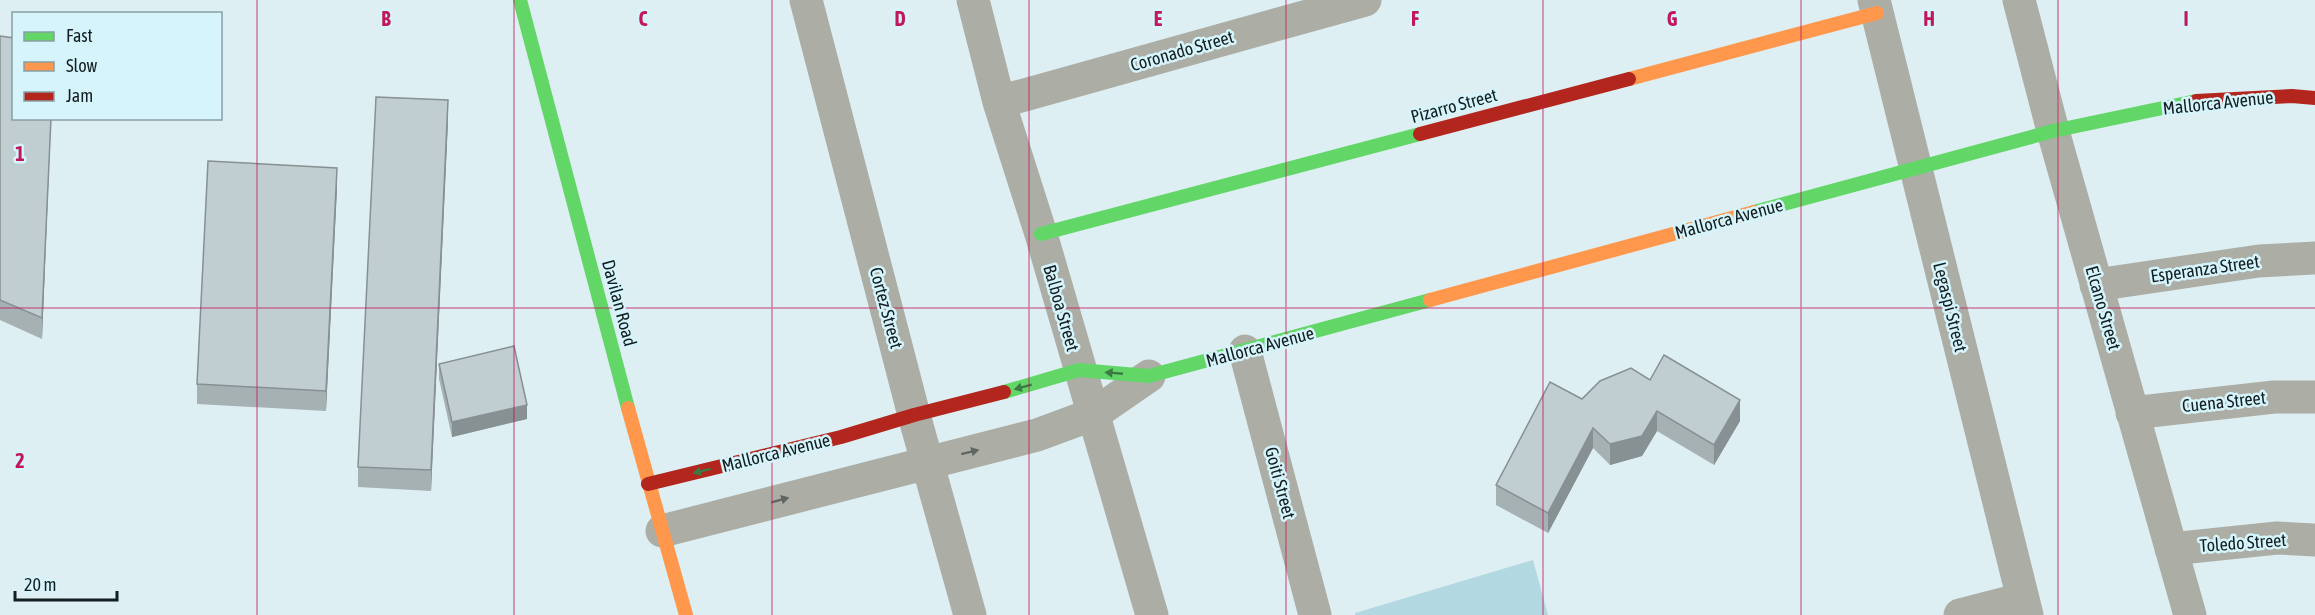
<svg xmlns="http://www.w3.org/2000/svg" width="2315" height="615" font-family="'Asap Condensed',sans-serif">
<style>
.green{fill:#b2d8e1}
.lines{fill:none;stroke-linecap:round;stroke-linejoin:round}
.street{stroke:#acaea6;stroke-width:33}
.fast{stroke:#63d668;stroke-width:14}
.slow{stroke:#ff974d;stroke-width:14}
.jam{stroke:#b3261e;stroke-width:14}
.wall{fill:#a6b1b4}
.shaded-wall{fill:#879092}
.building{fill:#c1ced1;stroke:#879092;stroke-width:1.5}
.oneway{fill:#3b7a44}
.oneway2{fill:#606663}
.grid{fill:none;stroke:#c2185b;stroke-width:1.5;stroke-opacity:0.55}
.labels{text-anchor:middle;stroke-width:5;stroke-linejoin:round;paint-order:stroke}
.street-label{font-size:18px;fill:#131e20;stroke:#d6f4fb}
.grid-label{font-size:20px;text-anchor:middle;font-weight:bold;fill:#c2185b;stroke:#d6f4fb;stroke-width:5;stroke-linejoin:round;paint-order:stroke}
</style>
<rect width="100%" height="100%" fill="#deeff3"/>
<path class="green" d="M1533,560L1548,615H1355V613Z"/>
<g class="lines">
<path class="street" d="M806,0L914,415L970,615
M973,0L999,102L1041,234L1152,615
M1874,0L2027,615
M2019,0L2053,131L2190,615
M999,102L1365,0
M2096,285L2259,261L2315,258
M1245,351L1315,615
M2132,413L2274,397H2315
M662,531L1037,435L1094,414L1149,376
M2171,549L2277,538L2315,540
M1960,615L2022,599"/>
<path class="fast" d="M520,0L628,408
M1754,212L2053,131L2196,101
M1041,234L1420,134
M1004,392L1079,370L1149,376L1430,300"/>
<path class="slow" d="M1629,79L1877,13
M1430,300L1754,212
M628,408L686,615"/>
<path class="jam" d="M2196,101L2292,96L2315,98
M1420,134L1629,79
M648,484L841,437L914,415L1004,392"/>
</g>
<path class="wall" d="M0,36L51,118L42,339L0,320Z
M448,121L431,491L358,487V467Z
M337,188L326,411L197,404V384Z
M439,364L527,419L452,437L439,379Z
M1650,380L1740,421L1714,465L1657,431L1642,456L1610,465L1593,448L1548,533L1496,505V485L1582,399Z"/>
<path class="shaded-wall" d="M448,100V121L431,491V470Z
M51,118L42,339V318Z
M337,168V188L326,411V391Z
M1740,400V421L1714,465V445Z
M527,405V419L452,437V422Z
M1657,411V431L1642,456L1610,465V444Z
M1593,428V448L1548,533V513Z"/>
<path class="building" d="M0,36L14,38V118H51L42,318L0,300Z
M376,97L448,100L431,470L358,467Z
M208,161L337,168L326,391L197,384Z
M514,346L527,405L452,422L439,364Z
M1664,355L1740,400L1714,445L1657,411L1642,436L1610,444L1593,428L1548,513L1496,485L1550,382L1582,399L1600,381L1631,368L1650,380Z"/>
<defs><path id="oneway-solid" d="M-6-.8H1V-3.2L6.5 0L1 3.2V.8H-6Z" transform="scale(1.5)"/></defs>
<g class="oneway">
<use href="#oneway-solid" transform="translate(1114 373) rotate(-175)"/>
<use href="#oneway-solid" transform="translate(1023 387) rotate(165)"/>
<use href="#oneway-solid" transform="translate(702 471) rotate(166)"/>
</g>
<g class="oneway2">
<use href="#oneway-solid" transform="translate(970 452) rotate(-14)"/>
<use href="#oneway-solid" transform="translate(780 500) rotate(-15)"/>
</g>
<path class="grid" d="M257,0V615M514,0V615M772,0V615M1029,0V615M1286,0V615M1543,0V615M1801,0V615M2058,0V615M0,308H2315"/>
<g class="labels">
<g class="street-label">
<text transform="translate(1182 51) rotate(-16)" y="6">Coronado Street</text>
<text transform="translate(2218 103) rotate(-6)" y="6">Mallorca Avenue</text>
<text transform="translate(1454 106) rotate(-15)" y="6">Pizarro Street</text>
<text transform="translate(1729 219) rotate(-15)" y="6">Mallorca Avenue</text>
<text transform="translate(2205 269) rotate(-8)" y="6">Esperanza Street</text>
<text transform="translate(619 303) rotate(75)" y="6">Davilan Road</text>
<text transform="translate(1950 307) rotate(76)" y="6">Legaspi Street</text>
<text transform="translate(886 308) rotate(75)" y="6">Cortez Street</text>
<text transform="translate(1061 308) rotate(74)" y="6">Balboa Street</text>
<text transform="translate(2103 308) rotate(74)" y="6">Elcano Street</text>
<text transform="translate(1260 347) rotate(-15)" y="6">Mallorca Avenue</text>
<text transform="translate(2224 402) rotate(-6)" y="6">Cuena Street</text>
<text transform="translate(776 453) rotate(-14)" y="6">Mallorca Avenue</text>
<text transform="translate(1280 483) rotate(75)" y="6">Goiti Street</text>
<text transform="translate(2243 543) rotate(-4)" y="6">Toledo Street</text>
</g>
</g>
<g class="grid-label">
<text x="386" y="26">B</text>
<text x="643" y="26">C</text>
<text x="900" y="26">D</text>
<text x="1158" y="26">E</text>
<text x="1415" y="26">F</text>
<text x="1672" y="26">G</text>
<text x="1929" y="26">H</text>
<text x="2186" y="26">I</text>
<text x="20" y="161">1</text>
<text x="20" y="468">2</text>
</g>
<rect x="12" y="12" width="210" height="108" fill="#d6f4fb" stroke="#889ea3" stroke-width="1.5"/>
<rect x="24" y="32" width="30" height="9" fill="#63d668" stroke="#889ea3" stroke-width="1.5"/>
<text x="66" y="42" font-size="18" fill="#131e20">Fast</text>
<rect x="24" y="62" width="30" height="9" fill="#ff974d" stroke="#889ea3" stroke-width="1.5"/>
<text x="66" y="72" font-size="18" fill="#131e20">Slow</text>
<rect x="24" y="92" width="30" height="9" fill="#b3261e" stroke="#889ea3" stroke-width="1.5"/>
<text x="66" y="102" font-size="18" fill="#131e20">Jam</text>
<path d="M15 591v9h102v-9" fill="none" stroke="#131e20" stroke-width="3"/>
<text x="24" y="591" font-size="18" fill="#131e20" stroke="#d6f4fb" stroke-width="4.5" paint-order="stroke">20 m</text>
</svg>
